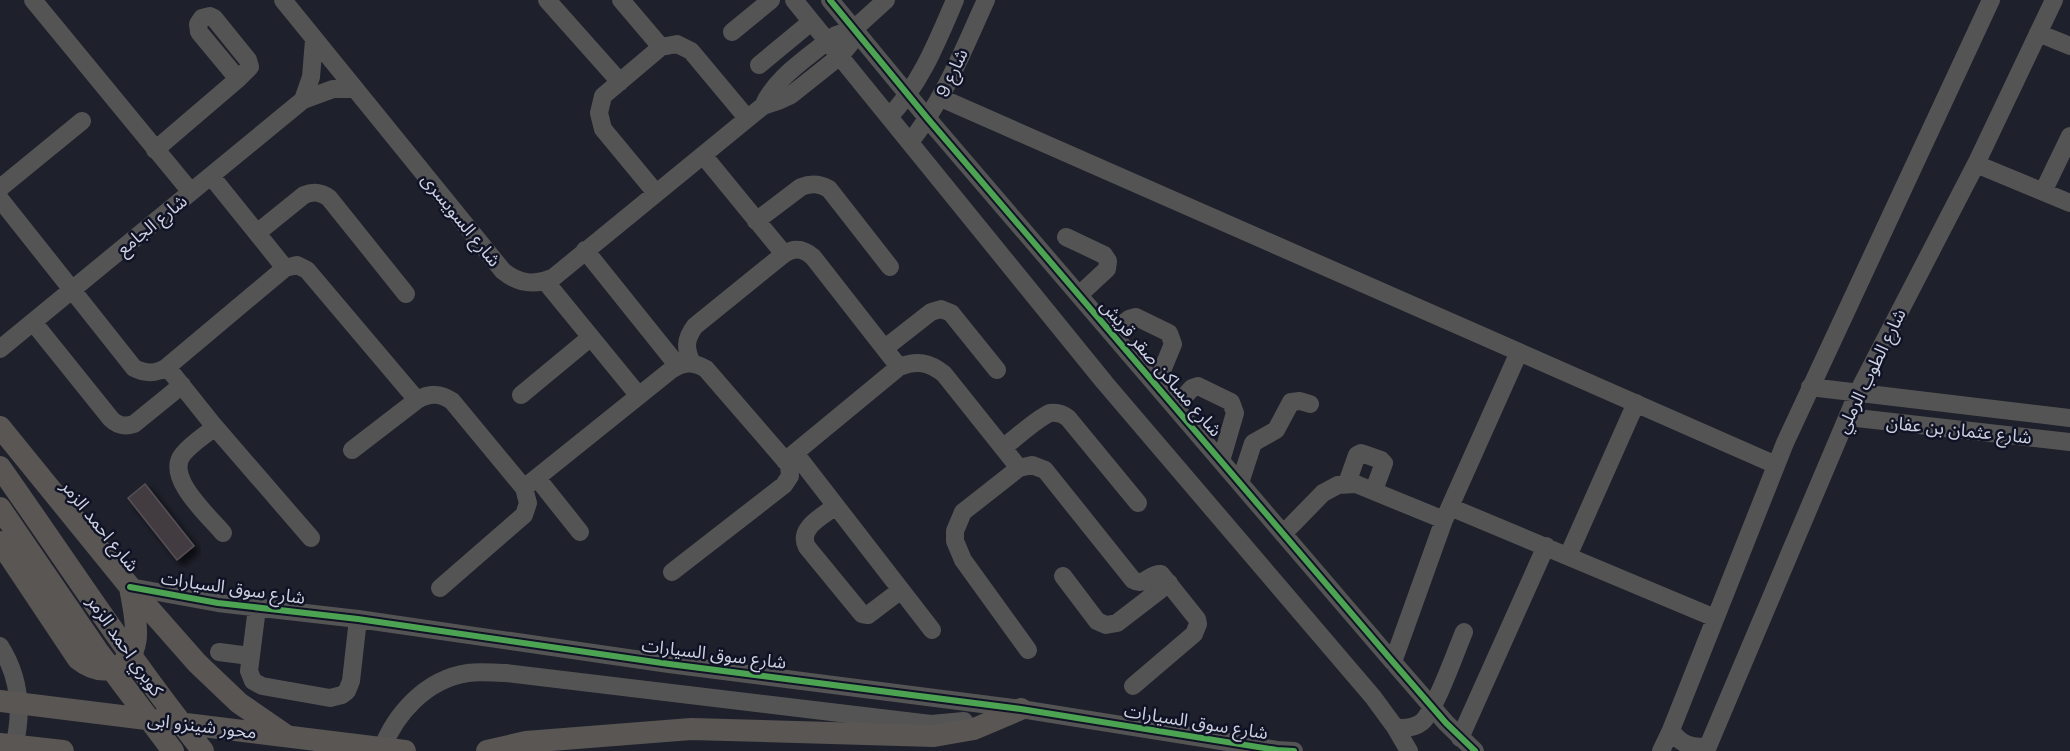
<svg xmlns="http://www.w3.org/2000/svg" width="2070" height="751" font-family="'Space Grotesk','Noto Sans Arabic',sans-serif">
<style>
.building{fill:#423a3f;stroke:#565055;stroke-width:1.5;filter:url(#shadow)}
.lines{fill:none;stroke-linecap:round;stroke-linejoin:round}
.minor{stroke:#555454;stroke-width:18}
.major{stroke:#5a5654;stroke-width:22}
.cycleway-casing{stroke:#101326;stroke-width:10}
.cycleway{stroke:#4ca352;stroke-width:6}
.labels{text-anchor:middle;stroke-width:5;stroke-linejoin:round;paint-order:stroke}
.street-label{font-size:18px;fill:#cdd0de;stroke:#101326}
</style>
<defs>
<filter id="shadow"><feDropShadow dx="5.5" dy="5.5" stdDeviation="3" flood-color="#0009"/></filter>
</defs>
<rect width="100%" height="100%" fill="#1e202b"/>
<path class="building" d="M145,484L194,546L177,560L128,498Z"/>
<g class="lines">
<path class="minor" d="M33,0L191,192
M283,0L503,271C519,284 535,286 554,277L763,106L778,101L791,95L840,56L850,44L854,29
M547,0L620,82
M621,0L661,47
M794,0L1105,383L1373,697L1395,727L1409,751
M830,0L928,119L1393,662L1446,723L1475,751
M732,32L771,0
M2038,33L2070,46
M759,65L811,22
M941,98L1776,465
M303,100L311,77L314,40
M763,106C775,78 805,60 827,41L836,35L854,29L886,0
M889,117C921,83 937,42 955,0
M910,142C944,100 963,50 986,0
M155,150L238,79L250,67L248,60L214,18L210,16L202,18L198,24L199,32L238,79
M703,155L784,254
M1976,164L2070,203
M211,176L285,268
M0,188L82,121
M2043,192L2070,136
M656,193L603,129L599,113L603,96L661,47L677,44L691,51L747,118
M0,199L134,368C146,374 156,374 167,367L285,268L297,265L307,270L417,400
M756,221L801,187C811,183 819,183 829,189L890,267
M257,233L304,195C314,191 321,192 329,198L406,294
M1066,237L1104,255L1108,261L1107,269L1079,295
M585,250L678,366
M545,281L639,396
M33,322L111,419C118,426 125,427 134,424L182,385
M1111,333L1129,319L1136,317L1169,333L1173,344L1156,385
M885,348L931,312L941,309L951,313L997,370
M0,349L303,100L333,89H354
M692,363C685,349 685,339 695,326L784,254C795,247 803,248 813,257L899,367
M167,367L215,427L311,538
M1810,387L2070,418
M521,395L591,337
M1175,407L1192,388L1198,386L1231,402L1235,413L1221,461
M1848,417L2070,442
M215,427C205,435 191,444 183,454C164,477 209,516 223,533
M1003,448C1013,440 1039,417 1050,413C1057,412 1063,414 1068,418L1138,503
M352,450L417,400C430,393 440,393 452,401L524,488L528,503L524,515L440,588
M795,453L932,630
M785,461L899,367C917,360 929,362 944,374L1019,468
M537,478L580,532
M1240,483L1253,443L1276,430L1291,402L1300,401L1310,404
M1347,483L1357,455L1361,453L1381,460L1384,463L1374,490
M524,488L671,370C683,362 693,361 706,369L789,465L790,476L784,485L672,572
M836,506C823,516 797,528 807,547L862,614L868,615L901,590
M1450,507L1715,618
M1283,534L1323,493L1338,485L1356,484L1444,520
M1568,556L1636,403
M1063,576L1097,621L1106,625L1117,623L1169,583
M130,587L218,603L358,619L669,664L1021,709L1277,750L1294,751
M257,608L249,671L253,681L262,686L330,698L342,695L347,691L351,681L358,619
M0,646C21,679 23,714 13,751
M1028,650L963,560L955,541V531L963,512L1019,468L1032,465L1045,470L1133,580C1145,587 1149,573 1161,574L1197,619L1198,624L1194,634L1133,686
M219,652L250,656
M1393,662L1444,520L1519,352
M1395,727C1405,729 1414,728 1422,722C1435,711 1456,651 1464,632
M1671,730C1680,744 1692,749 1708,746
M1460,738L1546,546
M381,751C395,714 426,679 468,673C480,671 494,673 506,673L931,724L964,721
M1661,751L1671,730L1785,443L1991,0
M1706,751L1858,392L1976,164L2054,0"/>
<path class="major" d="M0,427L130,587L197,663L239,703L287,736
M0,467C67,562 130,660 203,751
M0,508L97,650L173,751
M0,542L78,659C88,667 100,672 113,668C148,656 134,614 130,587
M0,701L405,751
M0,744L63,751
M487,751L526,742L691,729L934,736L974,729L1021,709"/>
<defs>
<path id="cycleway" d="M830,0L928,119L1393,662L1446,723L1475,751
M130,587L218,603L358,619L669,664L1021,709L1277,750L1294,751"/>
</defs>
<use href="#cycleway" class="cycleway-casing"/>
<use href="#cycleway" class="cycleway"/>
</g>
<g class="labels">
<g class="street-label">
<text transform="translate(952 73) rotate(-65)" y="6">شارع 9</text>
<text transform="translate(461 220) rotate(51)" y="6">شارع السويسرى</text>
<text transform="translate(152 225) rotate(-39)" y="6">شارع الجامع</text>
<text transform="translate(1161 368) rotate(49)" y="6">شارع مساكن صقر قريش</text>
<text transform="translate(1871 371) rotate(-64)" y="6">شارع الطوب الرملي</text>
<text transform="translate(1959 430) rotate(6)" y="6">شارع عثمان بن عفان</text>
<text transform="translate(100 526) rotate(51)" y="6">شارع احمد الزمر</text>
<text transform="translate(233 588) rotate(8)" y="6">شارع سوق السيارات</text>
<text transform="translate(125 646) rotate(55)" y="6">كوبري احمد الزمر</text>
<text transform="translate(714 654) rotate(7)" y="6">شارع سوق السيارات</text>
<text transform="translate(1196 722) rotate(9)" y="6">شارع سوق السيارات</text>
<text transform="translate(202 726) rotate(7)" y="6">محور شينزو ابى</text>
</g>
</g>
</svg>
